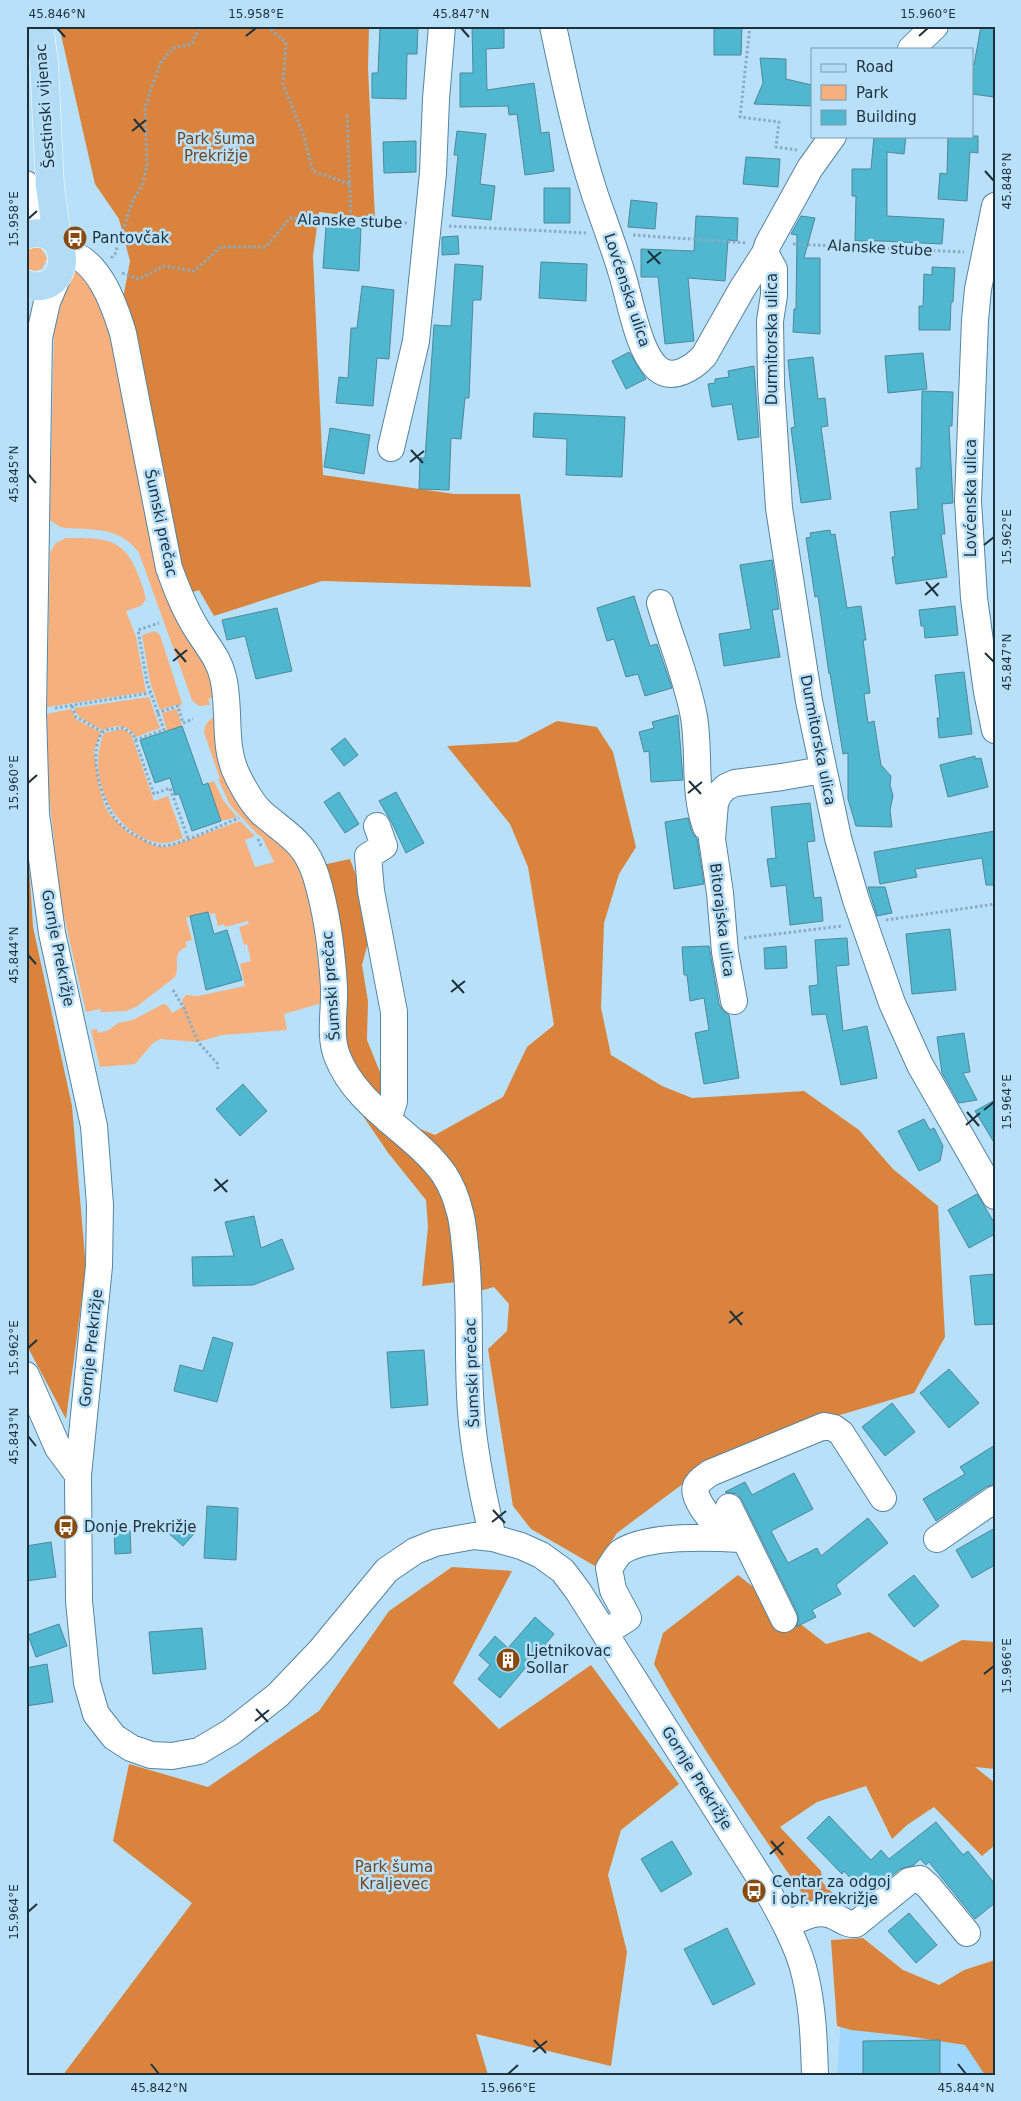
<svg xmlns="http://www.w3.org/2000/svg" width="1021" height="2101" font-family="'DejaVu Sans',sans-serif">
<style>
.built{fill:#9fd8fc}
.green{fill:#f6b07e}
.forest{fill:#d9833d}
.building{fill:#4fb7d0;stroke:#4d8999}
.lines{fill:none;stroke-linecap:round;stroke-linejoin:round}
.minor-casing{stroke:#5684a1;stroke-width:28}
.major-casing{stroke:#fff;stroke-width:29}
.path{stroke:#8aabc0;stroke-width:3;stroke-dasharray:2.5 2.5;stroke-linecap:butt}
.minor{stroke:#fff;stroke-width:26}
.major{stroke:#b2dcf6;stroke-width:28}
.ticks{fill:none;stroke:#1d313d;stroke-width:2}
.labels{text-anchor:middle;stroke-width:5;stroke-linejoin:round;paint-order:stroke}
.street-label{font-size:15px;fill:#1d313d;stroke:#b9e0f9}
.park-label{font-size:15px;fill:#724521;stroke:#b9e0f9}
.poi-label{font-size:15px;fill:#1d313d;stroke:#b9e0f9;text-anchor:start}
.neatline{fill:none;stroke:#1d313d;stroke-width:2}
.ticks-label{font-size:12px;text-anchor:middle;fill:#1d313d}
</style>
<rect width="100%" height="100%" fill="#b9e0f9"/>
<path class="built" d="M841,2019L995,2024V2075H837Z"/>
<path class="green" d="M33,246L41,248L47,258L42,269L34,271L26,268V249Z
M78,266L95,290L113,332L210,657L216,696L208,699L210,705L199,706L192,700L139,553C121,527 95,530 66,528L60,527L50,520L54,334L56,317L72,267Z
M66,538C100,538 123,536 137,572C141,581 144,590 146,599L141,606L126,611L136,637L146,692L47,707L50,552L56,543Z
M155,631L160,635L182,703L180,707L179,704L160,710L150,682L142,635Z
M149,697L160,728L136,737C128,724 116,724 103,730C92,724 78,720 74,708Z
M71,709L77,720L101,732L94,751L99,785L104,804L110,815L127,832L155,846L169,847L240,821L255,836L245,840L255,867L274,862L262,837L258,835L230,805L218,779H220L204,732C205,725 207,721 214,717L226,757L299,855L313,912L322,1003L284,1014L287,1030L222,1035L198,1042L160,1039L153,1043L135,1064L100,1067L91,1030L97,1029L98,1033L109,1030L118,1023L133,1020L163,1004L167,1005L172,1013L184,1006L182,1000L186,995L198,996L245,986L240,964L251,961L247,944L244,945L239,927L249,924L248,921L225,927L224,924L218,926L215,913L210,914L209,912L186,918L192,940L185,942L187,947C170,952 181,966 175,977L136,1007L126,1011L101,1012L100,1009L86,1012L63,912L58,877L49,795L47,714Z
M177,709L182,726L167,731L162,713Z
M123,729L131,734L154,801L168,796L183,838C175,841 168,844 160,843C113,836 85,775 104,733Z
M214,781L223,800L237,817L221,821L208,783Z"/>
<path class="forest" d="M59,26H369L368,68L375,219L319,212L313,256L323,475L454,494H520L531,587L322,581L214,616L199,590L184,595L121,310L130,261L119,219L95,184Z
M557,721L597,727L613,752L636,847L619,874L604,923L601,1008L611,1055L662,1086L692,1098L804,1091L859,1130L893,1169L938,1206L945,1337L914,1393L803,1426L684,1483L617,1533L595,1566L531,1529L513,1506L488,1349L507,1331L509,1304L494,1287L476,1292L457,1282L422,1286L428,1227L426,1200L389,1154L350,1097L318,866L350,859L364,897L370,935L362,965L368,1001L367,1040L388,1092L405,1123L435,1135L503,1097L527,1047L554,1025L528,867L510,824L447,746L517,742Z
M26,817L33,927L72,1106L86,1268L66,1419L26,1344Z
M452,1567L512,1571L453,1683L499,1729L591,1665L679,1784L621,1830L608,1875L627,1952L611,2066L476,2034L488,2075H63L192,1903L113,1841L129,1764L208,1787L319,1711L389,1611Z
M738,1575L826,1644L869,1632L921,1662L962,1640L995,1642V1769L975,1767L995,1783V1845L982,1856L934,1807L907,1825L892,1839L866,1786L817,1802L780,1827L821,1871L823,1883L839,1900L808,1902C755,1824 699,1746 654,1664L663,1633Z
M863,1938L903,1970L939,1985L964,1970L995,1960V2075H986L983,2072L965,2045L907,2036L851,2030L837,2026L831,1940Z"/>
<path class="building" d="M380,26H418L417,54H407L406,99L372,98V73H378Z
M472,26H504V48L486,49L487,90L534,83L541,133L549,132L554,171L525,175L517,114L509,115L508,106L460,107V73H473Z
M714,26H742L741,55H714Z
M981,26H995L994,97L972,94V65H974Z
M760,58L786,59V79L812,85V106L754,104L763,83Z
M457,131L486,134L480,184L495,186L491,220L452,216L458,155H454Z
M874,136H906L904,154L887,152V216L944,219L942,244L881,241H855L856,196H852V169H871Z
M948,136H978V153L970,152L967,201L938,199L940,173L947,174Z
M416,141V172L384,173L383,142Z
M746,157L780,159L778,187L743,184Z
M544,188H570V223H544Z
M631,200L657,203L655,229L628,227Z
M696,216L738,218L737,241L728,240L725,281L688,278L694,341L665,344L658,277H641V249L694,251Z
M801,216L815,218L804,258H820V334L793,332L794,309H796L797,235L791,234Z
M326,226L361,228L359,271L323,268Z
M458,236L459,254L442,255V237Z
M541,262L587,264L586,301L539,298Z
M455,264L483,266L481,300H473L469,398H465L461,439L451,438L449,490L419,489L420,458H425L434,325L451,326Z
M932,267L955,268L953,302H951L950,330H919V306H923L924,274L932,275Z
M362,286L394,290L389,359L377,358L373,406L336,403L339,377L348,378L351,328H357Z
M629,352L646,379L626,389L612,361Z
M923,353L927,389L888,393L885,356Z
M813,357L818,399L825,398L828,426L821,427L831,499L801,503L791,428L795,427L788,360Z
M754,366L759,437L738,440L732,404L712,407L708,384L715,383V379L729,377L728,371Z
M922,391L953,392L952,426H949L953,503L942,504L945,534H941L947,577L896,584L892,557H895L890,512L918,509L916,468H921Z
M534,413L625,417L622,477L566,475L567,439L533,437Z
M330,428L370,435L364,474L324,467Z
M830,530L831,535L835,534L847,608L861,606L866,640H863L870,693L864,694L868,723L874,721L881,765L891,776L890,785L893,796L890,810L892,827L856,826L848,799V753L843,754L830,673L829,674L818,596L815,597L806,538L811,537L810,533Z
M772,560L779,609L772,610L780,657L724,666L719,634L751,629L740,565Z
M634,596L650,646L657,644L672,688L645,696L638,674L626,677L614,639L607,641L597,608Z
M955,606L958,635L925,638L924,626H921L919,610Z
M277,608L292,671L256,679L245,636L227,640L222,620Z
M964,672L972,734L939,738L937,718H940L935,675Z
M678,715L683,780L651,782L649,751L644,752L639,732L654,728L652,722Z
M182,726L203,785L208,783L221,821L192,831L179,794L175,795L170,778L155,783L140,740Z
M345,738L358,755L344,766L331,749Z
M975,756V759L981,758L988,787L948,797L940,765Z
M339,792L359,824L345,833L324,802Z
M396,792L424,843L406,853L391,821L379,801Z
M810,803L815,841L807,842L814,898L821,897L823,921L790,925L786,885L771,887L767,859L776,858L771,807Z
M688,818L692,832L697,839L704,884L674,889L665,822Z
M995,831V885H986L982,858L915,869L917,877L880,884L874,852Z
M868,887H885L892,913L877,916Z
M208,912L214,934L227,930L242,980L206,990L190,916Z
M950,929L956,990L912,994L906,934Z
M847,938L849,965L836,966L843,1031L867,1026L877,1078L841,1085L826,1014L812,1015L809,986L818,985L815,940Z
M709,946L719,1004L722,1010L729,1015L739,1078L704,1084L695,1033L709,1030L704,998L690,1001L687,975H684L682,947Z
M786,946L787,968L765,969L764,948Z
M964,1033L970,1072L963,1073L977,1100L959,1103L942,1073L937,1037Z
M243,1084L267,1111L240,1136L216,1109Z
M995,1100V1144L975,1111Z
M924,1119L930,1130L934,1128L943,1146L940,1161L919,1171L898,1131Z
M977,1194L995,1224V1234L969,1248L948,1210Z
M254,1216L261,1248L282,1239L294,1269L253,1285L193,1286L192,1257L234,1256L225,1222Z
M995,1274V1324L975,1325L970,1276Z
M213,1337L233,1343L217,1402L174,1391L180,1365L203,1371Z
M424,1350L428,1405L391,1408L387,1352Z
M949,1369L979,1403L949,1428L920,1393Z
M892,1403L915,1432L885,1456L862,1427Z
M995,1445V1484L986,1487L936,1521L923,1499L965,1474L960,1467Z
M794,1473L813,1509L771,1531L788,1563L817,1548L821,1556L868,1518L888,1543L836,1585L841,1594L812,1610L816,1617L796,1627L799,1620L797,1612L742,1500L737,1494L725,1492L745,1482L752,1495Z
M207,1506L238,1508L236,1560L204,1558Z
M176,1518L194,1534L183,1546L165,1530Z
M995,1528V1565L972,1578L956,1550Z
M130,1531L131,1553L115,1554L114,1532Z
M51,1542L56,1577L26,1581V1546Z
M914,1575L939,1606L914,1627L888,1595Z
M535,1617L554,1634L500,1698L478,1679L490,1665L479,1655L495,1636L508,1648Z
M59,1624L67,1646L36,1657L28,1635Z
M202,1628L206,1669L153,1674L149,1632Z
M47,1664L53,1702L26,1706V1668Z
M829,1816L871,1860L881,1850L889,1859L936,1822L963,1855L968,1851L995,1884V1903L975,1919L929,1862L926,1865L920,1859L914,1865L900,1869L867,1896L844,1871L842,1874L807,1838Z
M672,1841L692,1874L661,1892L641,1859Z
M909,1913L937,1945L916,1963L888,1931Z
M727,1928L755,1984L713,2005L684,1949Z
M940,2040V2075H863V2041Z"/>
<g class="lines">
<defs>
<path id="minor" d="M553,26C565,83 577,140 595,195C604,221 614,247 622,274C630,299 638,352 658,369C673,381 693,368 704,356L742,289L765,253L768,244L810,168L833,136
M911,49L935,26
M26,184L39,218
M995,206L978,289L975,320L968,501L974,598L987,692L995,730
M62,251C98,256 114,304 123,333L169,568C177,590 185,611 198,631C208,647 219,659 223,677C231,710 222,747 238,777C244,789 252,804 262,813C287,835 305,841 316,876C326,909 332,953 334,987C335,1010 329,1035 337,1056C357,1108 413,1131 444,1174C451,1185 456,1197 459,1209C464,1224 464,1240 466,1256C471,1308 467,1360 471,1411C474,1454 483,1496 493,1538
M765,253L774,269V295L770,321L771,384L779,508L809,701L838,838L856,900L892,1003L920,1065L995,1196
M59,274L47,302L39,338L33,712L36,814L52,933L94,1126L100,1205L99,1266L78,1475L79,1601L87,1683L96,1714L114,1737L131,1748L151,1755L172,1756L199,1751L231,1732L278,1695L320,1651L387,1570L415,1551L435,1543L474,1536L493,1538L521,1546L541,1555L563,1571L578,1591L760,1878C776,1906 798,1943 805,1975C813,2008 814,2042 815,2075
M391,448L416,341L433,173L436,99L442,26
M660,603C671,641 687,678 694,717C700,753 693,792 706,827
M377,826L384,846L368,856L371,891L394,1012V1101L388,1120
M734,1001L725,952L720,893L712,839L715,803L719,794L726,787L735,783L782,777L822,770
M26,1375L58,1448L78,1475
M729,1507L784,1619
M727,1538C719,1528 686,1496 698,1483C701,1479 706,1476 710,1473L824,1426L834,1428L841,1433L883,1498
M937,1539L995,1499
M606,1632L628,1618L613,1590L609,1568C613,1563 616,1556 621,1552C646,1535 709,1537 740,1539
M786,1925C800,1919 816,1909 831,1915C840,1918 846,1925 856,1924L909,1881L920,1879L929,1887L967,1933"/>
<path id="major" d="M39,26L44,62L50,186L58,244
M26,235C76,221 72,300 26,284"/>
</defs>
<use href="#minor" class="minor-casing"/>
<use href="#major" class="major-casing"/>
<path class="path" d="M267,26L286,43L283,84L303,134L313,171L350,184
M750,26L740,117L779,122L776,147L797,150
M347,115L351,219
M449,226L586,233
M633,235L747,243
M793,244L964,252
M111,258L115,254L133,200L142,186L147,165L145,108L152,86L161,62L173,48L192,44L200,26
M122,273L139,279L164,266L194,271L221,247H266L290,218L407,223
M72,706L76,717L103,732
M55,708L150,693
M157,713L178,706L183,723L193,719
M135,740L164,730L147,682L138,630L159,623
M188,838L170,788L154,794L133,734L123,728L105,730C85,747 102,803 116,820C124,830 150,846 163,846C178,846 223,824 239,818
M258,839L261,846
M886,920L995,904
M744,938L842,926
M173,990L184,1008L198,1042L217,1063L218,1069"/>
<use href="#minor" class="minor"/>
<use href="#major" class="major"/>
</g>
<path class="ticks" d="M57,28L65,37M461,28L469,37M246,36L256,28M919,36L928,28M134,119L145,132M132,131L146,120M985,171L994,181M28,219L37,211M648,251L660,264M647,263L661,252M411,450L423,463M410,462L424,451M28,474L36,483M984,545L994,537M926,582L938,596M925,595L939,583M175,649L186,662M985,653L994,662M173,661L187,650M689,781L701,794M28,783L37,775M688,793L702,782M28,955L36,964M452,980L464,993M451,992L465,981M984,1110L994,1102M967,1112L979,1126M966,1125L980,1113M215,1179L227,1192M214,1191L228,1180M730,1311L742,1325M729,1323L743,1312M28,1348L37,1340M28,1436L36,1446M493,1510L505,1523M492,1522L506,1511M984,1674L994,1666M256,1709L268,1722M255,1721L269,1710M771,1841L783,1855M770,1854L784,1842M28,1912L37,1904M534,2040L546,2053M533,2052L547,2041M151,2064L159,2074M958,2064L966,2074M508,2074L518,2065"/>
<defs>
<symbol id="bus-disc" viewBox="-11 -11 22 22"><circle r="9.5" fill="#894a0f" stroke="#b9e0f9"/><path d="M-5-6H5V4H4V6H2V4H-2V6H-4V4H-5ZM-3.5-4V0h7V-4ZM-3.5 1.2v1.5H-2V1.2ZM2 1.2v1.5H3.5V1.2Z" fill="#fff"/></symbol>
<symbol id="building-disc" viewBox="-11 -11 22 22"><circle r="9.5" fill="#894a0f" stroke="#b9e0f9"/><path d="M-4-6H4V6H1V3H-1V6H-4ZM-2.5-4.3h1.7v1.8h-1.7ZM.8-4.3h1.7v1.8H.8ZM-2.5-1h1.7V.8h-1.7ZM.8-1h1.7V.8H.8Z" fill="#fff"/></symbol>
</defs>
<g fill-rule="evenodd">
<use href="#bus-disc" x="61" y="224" width="28" height="28"/>
<use href="#bus-disc" x="52" y="1513" width="28" height="28"/>
<use href="#building-disc" x="494" y="1646" width="28" height="28"/>
<use href="#bus-disc" x="740" y="1877" width="28" height="28"/>
</g>
<g class="labels">
<g class="street-label">
<text transform="translate(45 106) rotate(-94)" y="5">Šestinski vijenac</text>
<text transform="translate(350 221) rotate(2)" y="5">Alanske stube</text>
<text transform="translate(880 248) rotate(3)" y="5">Alanske stube</text>
<text transform="translate(627 290) rotate(72)" y="5">Lovćenska ulica</text>
<text transform="translate(772 339) rotate(-90)" y="5">Durmitorska ulica</text>
<text transform="translate(971 498) rotate(-90)" y="5">Lovćenska ulica</text>
<text transform="translate(161 523) rotate(78)" y="5">Šumski prečac</text>
<text transform="translate(818 740) rotate(79)" y="5">Durmitorska ulica</text>
<text transform="translate(722 920) rotate(83)" y="5">Bitorajska ulica</text>
<text transform="translate(58 948) rotate(79)" y="5">Gornje Prekrižje</text>
<text transform="translate(331 986) rotate(-94)" y="5">Šumski prečac</text>
<text transform="translate(91 1348) rotate(-84)" y="5">Gornje Prekrižje</text>
<text transform="translate(472 1373) rotate(-92)" y="5">Šumski prečac</text>
<text transform="translate(697 1778) rotate(58)" y="5">Gornje Prekrižje</text>
</g>
<g class="park-label">
<text x="216" y="144">Park šuma<tspan x="216" dy="17">Prekrižje</tspan></text>
<text x="394" y="1872">Park šuma<tspan x="394" dy="17">Kraljevec</tspan></text>
</g>
<g class="poi-label">
<text x="92" y="243">Pantovčak</text>
<text x="84" y="1532">Donje Prekrižje</text>
<text x="526" y="1656">Ljetnikovac<tspan x="526" dy="17">Sollar</tspan></text>
<text x="772" y="1887">Centar za odgoj<tspan x="772" dy="17">i obr. Prekrižje</tspan></text>
</g>
</g>
<rect width="1021" height="2101" fill="none" stroke="#b9e0f9" stroke-width="55"/>
<rect x="811" y="48" width="162" height="90" fill="#b9e0f9" stroke="#7b9aae"/>
<rect x="821" y="64" width="25" height="8" fill="#b2dcf6" stroke="#7b9aae"/>
<text x="856" y="72" font-size="15" fill="#1d313d">Road</text>
<rect x="821" y="85" width="25" height="15" fill="#f6b07e" stroke="#7b9aae"/>
<text x="856" y="98" font-size="15" fill="#1d313d">Park</text>
<rect x="821" y="110" width="25" height="15" fill="#4fb7d0" stroke="#7b9aae"/>
<text x="856" y="122" font-size="15" fill="#1d313d">Building</text>
<rect x="28" y="28" width="966" height="2046" class="neatline"/>
<g class="ticks-label">
<text x="57" y="18">45.846°N</text>
<text x="256" y="18">15.958°E</text>
<text x="461" y="18">45.847°N</text>
<text x="928" y="18">15.960°E</text>
<text transform="translate(1007 181) rotate(-90)" y="4">45.848°N</text>
<text transform="translate(14 219) rotate(-90)" y="4">15.958°E</text>
<text transform="translate(14 474) rotate(-90)" y="4">45.845°N</text>
<text transform="translate(1007 537) rotate(-90)" y="4">15.962°E</text>
<text transform="translate(1007 662) rotate(-90)" y="4">45.847°N</text>
<text transform="translate(14 783) rotate(-90)" y="4">15.960°E</text>
<text transform="translate(14 955) rotate(-90)" y="4">45.844°N</text>
<text transform="translate(1007 1102) rotate(-90)" y="4">15.964°E</text>
<text transform="translate(14 1348) rotate(-90)" y="4">15.962°E</text>
<text transform="translate(14 1436) rotate(-90)" y="4">45.843°N</text>
<text transform="translate(1007 1666) rotate(-90)" y="4">15.966°E</text>
<text transform="translate(14 1912) rotate(-90)" y="4">15.964°E</text>
<text x="159" y="2092">45.842°N</text>
<text x="508" y="2092">15.966°E</text>
<text x="966" y="2092">45.844°N</text>
</g>
</svg>
